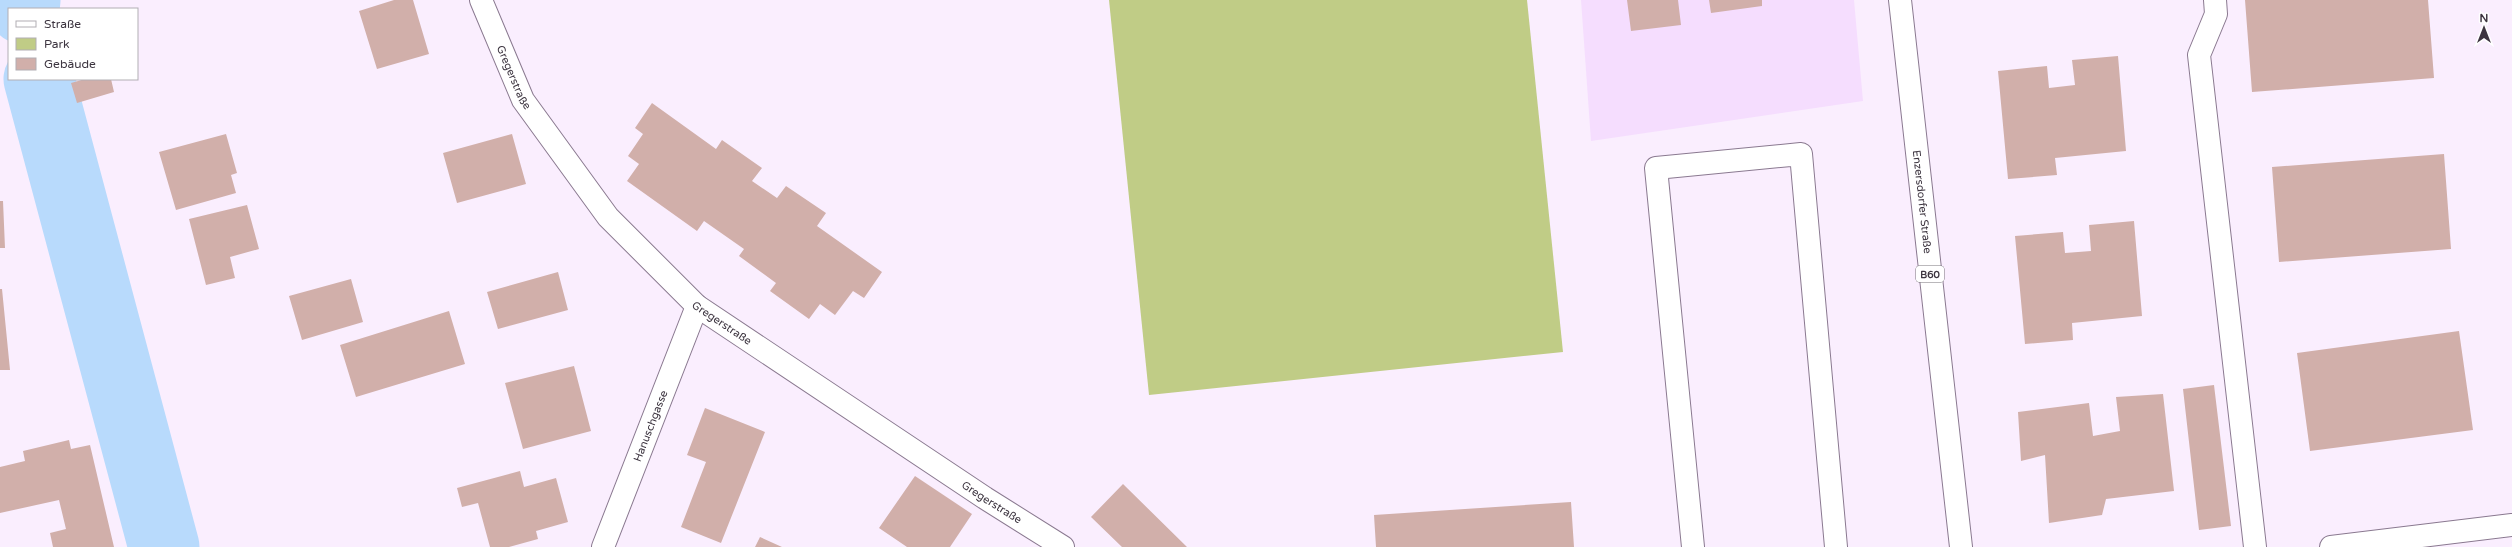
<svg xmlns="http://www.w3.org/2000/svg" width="2512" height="547" font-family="'Varela Round',sans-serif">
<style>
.built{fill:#f5ddfe}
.green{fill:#c0cc86}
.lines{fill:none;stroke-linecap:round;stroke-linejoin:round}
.river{stroke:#b8dafc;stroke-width:71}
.building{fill:#d1afaa}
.lane-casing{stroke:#8a7990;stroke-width:24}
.street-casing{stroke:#8a7990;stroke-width:24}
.primary-casing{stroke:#8a7990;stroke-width:24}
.lane{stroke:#fff;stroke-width:22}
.street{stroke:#fff;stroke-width:22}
.primary{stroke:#fff;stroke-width:22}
.labels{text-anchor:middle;stroke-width:3;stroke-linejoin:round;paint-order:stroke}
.shield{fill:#fff;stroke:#777279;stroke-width:1}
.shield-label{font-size:10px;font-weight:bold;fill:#3d3540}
.street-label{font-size:11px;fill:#3d3540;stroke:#fff}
</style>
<rect width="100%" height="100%" fill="#faeefe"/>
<path class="built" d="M1581,0H1854L1863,101L1591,141Z"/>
<path class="green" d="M1109,0H1527L1563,352L1149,395Z"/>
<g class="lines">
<path class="river" d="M24,9L25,0
M39,79L164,547"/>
</g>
<path class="building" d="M394,0H413L429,54L377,69L359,11Z
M1627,0H1678L1681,25L1631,31Z
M1709,0H1762V6L1711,13Z
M2245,0H2428L2434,78L2252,92Z
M2118,56L2126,151L2055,158L2057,175L2008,179L1998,71L2047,66L2049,88L2075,85L2072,60Z
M85,79H111L114,92L77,103L71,83Z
M652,103L716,149L722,140L762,168L752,181L777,198L786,186L826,213L817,226L882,272L864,298L853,291L835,315L820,304L809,319L770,291L776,283L739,256L744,249L704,221L697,231L627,181L639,164L628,156L643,134L635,128Z
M226,134L237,173L231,175L236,193L176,210L159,152Z
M512,134L526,184L457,203L443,153Z
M2444,154L2451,249L2279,262L2272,167Z
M0,201H3L5,248H0Z
M247,205L259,249L230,257L235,278L206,285L189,219Z
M2134,221L2142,316L2072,323L2073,340L2025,344L2015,236L2063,232L2065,253L2091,251L2089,225Z
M558,272L568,310L498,329L487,292Z
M351,279L363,322L302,340L289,296Z
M0,289H2L10,370H0Z
M449,311L465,364L356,397L340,345Z
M2459,331L2473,430L2310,451L2297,353Z
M574,366L591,431L523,449L505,383Z
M2214,385L2231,526L2199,530L2183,389Z
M2163,394L2174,491L2106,499L2102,515L2049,523L2045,455L2021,461L2018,412L2089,403L2093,436L2120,431L2116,397Z
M705,408L765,432L721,543L681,527L706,462L687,455Z
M69,440L71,449L90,445L114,547H53L50,533L66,529L59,500L0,513V467L25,461L23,451Z
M520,471L524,487L556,478L568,522L536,531L538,539L509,547H490L478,503L462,507L457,488Z
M915,476L972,514L950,547H907L879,528Z
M1123,484L1187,547H1122L1091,517Z
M1571,502L1574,547H1376L1374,515Z
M760,537L782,547H755Z"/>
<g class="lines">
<defs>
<path id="lane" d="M2215,0L2216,14L2199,55L2255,547
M1693,547L1656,168L1801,154L1836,547"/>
<g id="street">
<path id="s1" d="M481,0L523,100L608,217L697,306L985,498L1063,547"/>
<path id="s2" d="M603,547L697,306"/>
<path d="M2331,547L2512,525"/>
</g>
<g id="primary">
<path id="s3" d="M1900,0L1961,547"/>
</g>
</defs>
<use href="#lane" class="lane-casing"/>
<use href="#street" class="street-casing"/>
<use href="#primary" class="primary-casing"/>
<use href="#lane" class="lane"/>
<use href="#street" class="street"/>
<use href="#primary" class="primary"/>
</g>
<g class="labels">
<rect class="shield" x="1916" y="266" width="28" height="16" rx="3"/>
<g class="shield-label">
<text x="1930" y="278">B60</text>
</g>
<g class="street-label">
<text dy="4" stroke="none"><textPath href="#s1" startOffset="84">Gregerstraße</textPath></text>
<text dy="4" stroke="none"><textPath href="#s3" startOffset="203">Enzersdorfer Straße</textPath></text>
<text dy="4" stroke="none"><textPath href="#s1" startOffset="409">Gregerstraße</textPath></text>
<text dy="4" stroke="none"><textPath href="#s2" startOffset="130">Hanuschgasse</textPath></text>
<text dy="4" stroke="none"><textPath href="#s1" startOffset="733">Gregerstraße</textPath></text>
</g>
</g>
<rect x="8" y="8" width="130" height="72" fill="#ffffff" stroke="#b1aeb3"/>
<rect x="16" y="21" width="20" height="6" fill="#ffffff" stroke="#b1aeb3"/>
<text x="44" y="28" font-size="12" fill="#3d3540">Straße</text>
<rect x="16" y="38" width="20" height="12" fill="#c0cc86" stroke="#b1aeb3"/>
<text x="44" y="48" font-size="12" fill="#3d3540">Park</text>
<rect x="16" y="58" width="20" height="12" fill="#d1afaa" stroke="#b1aeb3"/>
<text x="44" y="68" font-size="12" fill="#3d3540">Gebäude</text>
<g transform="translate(2484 28)" stroke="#ffffff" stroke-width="3" paint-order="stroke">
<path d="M0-3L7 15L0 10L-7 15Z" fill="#3d3540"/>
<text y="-6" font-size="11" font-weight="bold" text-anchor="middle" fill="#3d3540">N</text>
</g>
</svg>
